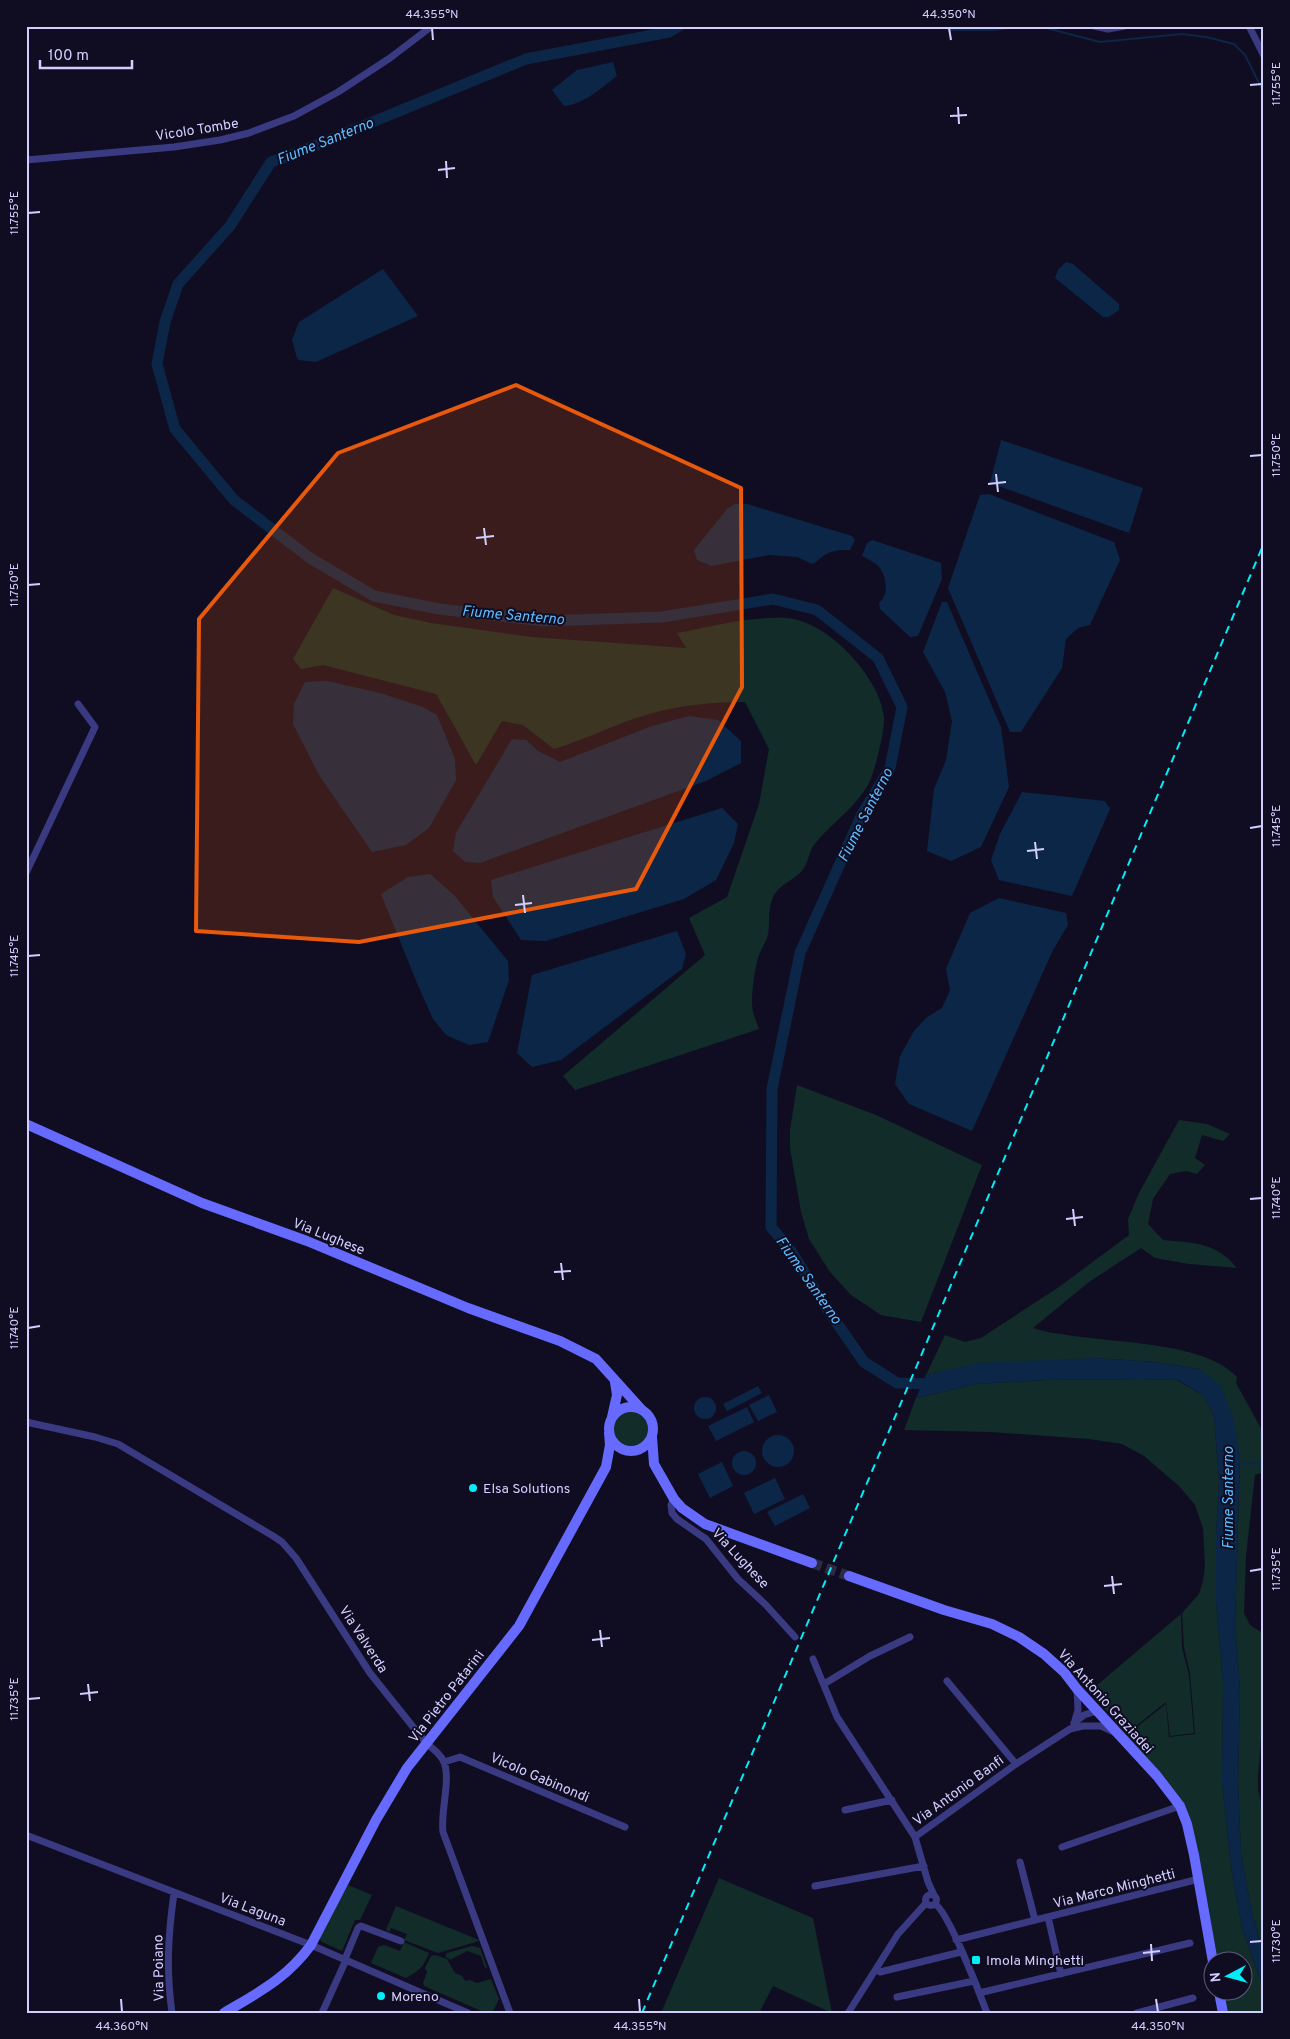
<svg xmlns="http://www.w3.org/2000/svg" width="1290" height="2039" font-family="Overpass,sans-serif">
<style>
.green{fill:#112c29}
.water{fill:#0c2647}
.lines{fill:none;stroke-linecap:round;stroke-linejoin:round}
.stream{stroke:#0c2647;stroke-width:2}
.river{stroke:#0c2647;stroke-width:11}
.secondary-tunnel{stroke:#2d2a43;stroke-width:10;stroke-dasharray:10 5;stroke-linecap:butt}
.street{stroke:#393a81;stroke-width:7}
.secondary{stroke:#666afe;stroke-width:10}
.rail{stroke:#01edf8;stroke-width:2;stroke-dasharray:8 6;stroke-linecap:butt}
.marked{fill:#e8590c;fill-opacity:0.2;stroke:#e8590c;stroke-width:4;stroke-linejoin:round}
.ticks{fill:none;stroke:#d2cfff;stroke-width:2}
.poi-dot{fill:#01edf8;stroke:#100d22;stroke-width:2}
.labels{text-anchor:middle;stroke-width:4;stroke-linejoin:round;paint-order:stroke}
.street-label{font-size:14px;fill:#d2cfff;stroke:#100d22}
.poi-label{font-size:14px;fill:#d2cfff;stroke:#100d22;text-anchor:start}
.water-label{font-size:15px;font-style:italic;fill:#5dbcfe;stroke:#100d22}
.neatline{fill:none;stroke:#d2cfff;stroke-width:2}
.ticks-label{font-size:12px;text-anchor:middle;fill:#d2cfff}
</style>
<rect width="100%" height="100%" fill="#100d22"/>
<path class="green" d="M333,588L394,615L431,623L532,637L686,648L677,633C713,626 750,616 786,618C827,620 880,677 884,717C885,730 875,771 869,783C854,810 832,822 814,845C808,853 809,863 801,872C791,882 777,885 772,900C767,912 771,926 767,938C765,944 761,949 759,955C755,967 750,999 753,1011C754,1017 757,1023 759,1029L575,1090L563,1076L705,955L689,918L727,897L759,804L769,749L745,702C712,702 681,705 649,714C617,723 587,739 554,749L523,725L502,721L476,765L436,694L323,665L301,669L293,659Z
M797,1085L876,1115L982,1165L921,1322L881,1315L851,1295L830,1272L809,1239L801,1212L790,1148V1130Z
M1179,1120L1207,1124L1230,1134L1223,1141L1202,1135L1195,1158L1205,1165L1197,1174L1186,1171L1170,1174L1153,1199L1148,1224L1163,1240C1194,1243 1216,1242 1237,1268L1189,1264L1155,1258L1141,1248L1089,1282L1033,1328C1086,1345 1200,1336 1237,1377L1236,1383L1264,1434V1472L1255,1475L1246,1556L1244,1613L1250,1625L1264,1634L1263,1716L1258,1776V1790L1264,1814V1954L1252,1913L1241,1854L1238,1781L1240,1691L1235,1624L1240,1457L1199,1369L1155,1362L1095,1358L926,1375L945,1335L965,1342L981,1338L1059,1287L1129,1235L1128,1219L1139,1193Z
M1140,1379L1177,1380L1204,1396L1214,1416L1219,1481L1216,1537V1601L1223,1683L1222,1782L1231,1866L1242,1928L1264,1990V2013H1228L1224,1992H1242V1962L1218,1961L1190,1823L1124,1737L1166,1704L1169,1737L1195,1734L1190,1674L1184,1647L1182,1613L1199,1594L1203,1581L1205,1566L1203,1528L1195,1505L1179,1486L1144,1456L1122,1444L1089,1439L990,1432L904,1430L916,1398L976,1384L1046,1380Z
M613 1429a18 18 0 1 1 36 0a18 18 0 1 1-36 0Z
M1181,1614L1182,1648L1189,1675L1194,1733L1170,1736L1166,1702L1126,1734L1090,1691Z
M719,1878L813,1918L832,2013L773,1986L759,2013H661Z
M348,1885L372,1895L360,1920H355L342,1951L322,1942L319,1938Z
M396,1906L479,1940V1941L438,1953L404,1940L407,1934L391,1928L389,1932L386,1930Z
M404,1942L429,1953C423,1968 420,1970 406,1978L371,1963L378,1947L384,1945L400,1951Z
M472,1946L480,1948L487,1967L485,1968L481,1956L467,1951L450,1960L445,1956L447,1953Z
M436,1955L447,1959L455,1973L462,1976L465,1981L470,1980L477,1983L491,1979L499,1999L492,2013H486L424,1986L423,1983L427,1972L425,1968L431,1956Z"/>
<path class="water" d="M613,62L617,76C601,88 585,104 564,106L552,90L577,70Z
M1066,262L1073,264L1119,304V310L1109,317H1103L1055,278L1058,270Z
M383,269L418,316L316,362L299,360L297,358L292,340L299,322Z
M1001,440L1143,488L1129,533L990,483Z
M989,494L1114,542L1120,560L1090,625L1078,628L1066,639L1062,668L1021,732H1010L948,588L980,495Z
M735,504H747L852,536L855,540L850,550C840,550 830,550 822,557C818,560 817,562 812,564L797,557L769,555L711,566L697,560L694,550L728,508Z
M872,540L941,563L942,579L918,636L910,637L880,609L879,603C890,594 887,573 876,564C872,561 867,559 862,556L867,543Z
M942,602H947L1001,727L1009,787L981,847L951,861L927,851L934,789L946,760L952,721L945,692L923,652Z
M327,681L380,693L423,707L437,715L455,759L456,780L429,828L406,845L372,852L319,775L293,724L294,704L305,682Z
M689,716L718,720L741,741V763L706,781L480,863L465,862L453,851L456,833L512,739L526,740L538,751L560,762L652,726Z
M1022,792L1105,801L1110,809L1072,896L999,880L991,860L1000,834Z
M722,808L738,824L734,843L716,880L684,899L546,941L521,940L493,897L491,880Z
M430,874L454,895L508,961L509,980L488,1042L469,1045L446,1035L433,1019L417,983L381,894L408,877Z
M999,898L1066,913L1068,925L1053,950L972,1131L909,1104L895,1084L900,1056L914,1031L926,1018L942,1008L950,990L946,969L970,913Z
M677,931L686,954L682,969L561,1060L532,1067L517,1053L532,975Z
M1095,1358L1155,1362L1199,1369L1221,1386L1234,1420L1240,1457L1235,1624L1240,1691L1238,1781L1241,1854L1252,1913L1264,1954V1990L1242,1928L1231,1866L1222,1782L1223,1683L1216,1601V1537L1219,1481L1214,1416L1204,1396L1178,1380L1140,1379L1046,1380L976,1384L916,1398L926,1375L978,1363Z
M758,1386L762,1393L727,1411L723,1404Z
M769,1395L777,1412L758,1421L749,1405Z
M694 1408a11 11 0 1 1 22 0a11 11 0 1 1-22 0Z
M747,1407L754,1422L716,1441L708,1426Z
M762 1451a16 16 0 1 1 32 0a16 16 0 1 1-32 0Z
M732 1463a12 12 0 1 1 24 0a12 12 0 1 1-24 0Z
M722,1462L733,1486L710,1498L698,1474Z
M775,1478L785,1499L754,1514L744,1493Z
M803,1494L810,1508L775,1526L767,1512Z"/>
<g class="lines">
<path class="stream" d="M948,26L952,30H993L1026,26L1046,28L1100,42L1182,34L1206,37L1234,44L1245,55L1264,93
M1239,1462L1264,1464"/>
<path class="river" d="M679,26L669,32L526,59L297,153L271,162L230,226L178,284L165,322L157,364L175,429L234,500L310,558L374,596L439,609L544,621L662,617L773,599L817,610L878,658L902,707L890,768L862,814L800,953L772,1089L771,1227L791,1251L827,1309L864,1362L897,1383L937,1384"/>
<path class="secondary-tunnel" d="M812,1563L849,1576"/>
<path class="street" d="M1094,26L1108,29L1125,26
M1249,26L1264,56
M26,160L174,147L220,140L249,133L294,116L338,92L390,58L432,26
M26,873L95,727L78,704
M26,1422L95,1437L118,1444L273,1536L282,1542L296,1558L370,1673L426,1743C432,1748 439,1753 443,1760C452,1777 440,1812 443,1832L510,2013
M674,1499L671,1505L672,1513L677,1519L706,1539L738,1579L766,1605L795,1637
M813,1659L837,1717L915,1837L928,1882L934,1895
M947,1681L1016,1764
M824,1684L870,1656L910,1637
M1074,1723L1084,1715L1097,1711
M1074,1724L1078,1710L1077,1689
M444,1762L460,1757L625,1827
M845,1810L892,1800
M26,1835L311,1945L468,2013
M915,1837L1016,1764L1070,1729L1083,1726H1101L1114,1732
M1062,1847L1180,1806
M1020,1862L1035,1920
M815,1886L924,1866
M925.5 1900a5.5 5.5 0 1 1 11 0a5.5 5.5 0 1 1-11 0Z
M935,1904C948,1911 980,1994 987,2013
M1048,1917L1061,1974
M956,1940L1199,1879
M345,1959L358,1928L361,1926L401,1941
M880,1972L961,1952
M979,1993L1190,1943
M897,1997L974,1981
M172,2013C166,1969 168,1936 174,1893
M322,2013L346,1960
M848,2013L898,1934L926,1903
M1137,2013L1193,1998"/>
<path class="secondary" d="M26,1124L202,1203L307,1241L468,1308L560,1341L596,1359L642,1410
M609 1429a22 22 0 1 1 44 0a22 22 0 1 1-44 0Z
M612,1417L617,1395L615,1382
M652,1437L654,1464L674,1499L682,1508L705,1524L812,1563
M849,1576L944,1610L992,1624L1019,1637L1044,1654L1064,1672L1077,1689L1157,1776L1180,1806L1187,1824L1194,1855L1213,1962
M1219,1992L1223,2013
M224,2013C259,1992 286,1979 311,1945L376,1820L407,1768L519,1626L606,1467L610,1445L609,1433"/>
<path class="rail" d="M642,2013L926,1344L1264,543"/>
</g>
<path class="marked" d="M516,385L741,488L742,687L636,889L359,942L196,931L199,619L338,453Z"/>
<path class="ticks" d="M432,28L433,40M949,28L951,40M1250,85L1262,84M958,107L959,124M950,116L967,115M446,161L447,178M438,170L455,168M28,213L40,212M1250,456L1262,455M996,474L998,492M988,484L1006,482M484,528L486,545M476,538L494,536M28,585L40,584M1250,828L1262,826M1035,842L1037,859M1027,851L1044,849M523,895L525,913M515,905L532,903M28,956L40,955M1250,1199L1262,1198M1073,1209L1075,1226M1066,1219L1083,1217M561,1263L563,1280M554,1272L571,1271M28,1328L40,1326M1250,1571L1262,1569M1112,1576L1114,1594M1104,1586L1122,1584M600,1630L602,1647M592,1640L610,1638M88,1684L90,1701M80,1694L98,1692M28,1699L40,1698M1250,1942L1262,1941M1151,1944L1152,1961M1143,1953L1160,1951M121,1999L122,2012M639,1999L640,2012M1156,1999L1158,2012"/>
<g class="poi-dot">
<circle cx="473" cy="1488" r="5"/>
<rect x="971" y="1955" width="10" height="10" rx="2.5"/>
<circle cx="381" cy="1996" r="5"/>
</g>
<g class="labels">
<g class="street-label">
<text transform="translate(197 129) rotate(-9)" y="5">Vicolo Tombe</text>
<text transform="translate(329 1236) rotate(22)" y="5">Via Lughese</text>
<text transform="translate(741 1558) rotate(47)" y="5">Via Lughese</text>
<text transform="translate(364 1639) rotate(57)" y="5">Via Valverda</text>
<text transform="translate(446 1696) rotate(-52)" y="5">Via Pietro Patarini</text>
<text transform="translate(1106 1701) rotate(48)" y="5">Via Antonio Graziadei</text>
<text transform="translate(540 1777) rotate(23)" y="5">Vicolo Gabinondi</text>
<text transform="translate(958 1790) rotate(-36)" y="5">Via Antonio Banfi</text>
<text transform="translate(1114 1888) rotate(-14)" y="5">Via Marco Minghetti</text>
<text transform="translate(253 1909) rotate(21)" y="5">Via Laguna</text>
<text transform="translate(158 1968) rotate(-91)" y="5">Via Poiano</text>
</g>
<g class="poi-label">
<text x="483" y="1493">Elsa Solutions</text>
<text x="986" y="1965">Imola Minghetti</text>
<text x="391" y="2001">Moreno</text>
</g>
<g class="water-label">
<text transform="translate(325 141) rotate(-22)" y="5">Fiume Santerno</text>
<text transform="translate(513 615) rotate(5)" y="5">Fiume Santerno</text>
<text transform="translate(865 815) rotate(-63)" y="5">Fiume Santerno</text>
<text transform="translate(809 1280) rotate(55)" y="5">Fiume Santerno</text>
<text transform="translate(1228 1498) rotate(-90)" y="5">Fiume Santerno</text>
</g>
</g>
<rect width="1290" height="2039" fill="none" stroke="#100d22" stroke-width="55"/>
<g transform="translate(1228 1976) rotate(264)"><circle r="24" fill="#100d22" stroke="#5e5b7a"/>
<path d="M0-4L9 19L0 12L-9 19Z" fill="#01edf8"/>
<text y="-8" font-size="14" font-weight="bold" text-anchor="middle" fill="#d2cfff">N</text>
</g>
<path d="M40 60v8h92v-8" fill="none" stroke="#d2cfff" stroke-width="2.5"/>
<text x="48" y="60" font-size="15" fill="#d2cfff" stroke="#100d22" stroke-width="4" paint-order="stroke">100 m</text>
<rect x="28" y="28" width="1234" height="1984" class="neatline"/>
<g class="ticks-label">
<text x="432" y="18">44.355°N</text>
<text x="949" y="18">44.350°N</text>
<text transform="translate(1276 84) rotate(-90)" y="4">11.755°E</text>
<text transform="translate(14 213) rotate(-90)" y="4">11.755°E</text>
<text transform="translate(1276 455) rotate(-90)" y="4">11.750°E</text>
<text transform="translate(14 585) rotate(-90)" y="4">11.750°E</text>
<text transform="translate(1276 826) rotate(-90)" y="4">11.745°E</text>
<text transform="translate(14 956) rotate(-90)" y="4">11.745°E</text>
<text transform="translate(1276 1198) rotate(-90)" y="4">11.740°E</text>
<text transform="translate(14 1328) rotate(-90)" y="4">11.740°E</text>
<text transform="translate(1276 1569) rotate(-90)" y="4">11.735°E</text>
<text transform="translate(14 1699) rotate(-90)" y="4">11.735°E</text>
<text transform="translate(1276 1941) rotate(-90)" y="4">11.730°E</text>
<text x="122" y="2030">44.360°N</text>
<text x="640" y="2030">44.355°N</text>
<text x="1158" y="2030">44.350°N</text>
</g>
</svg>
